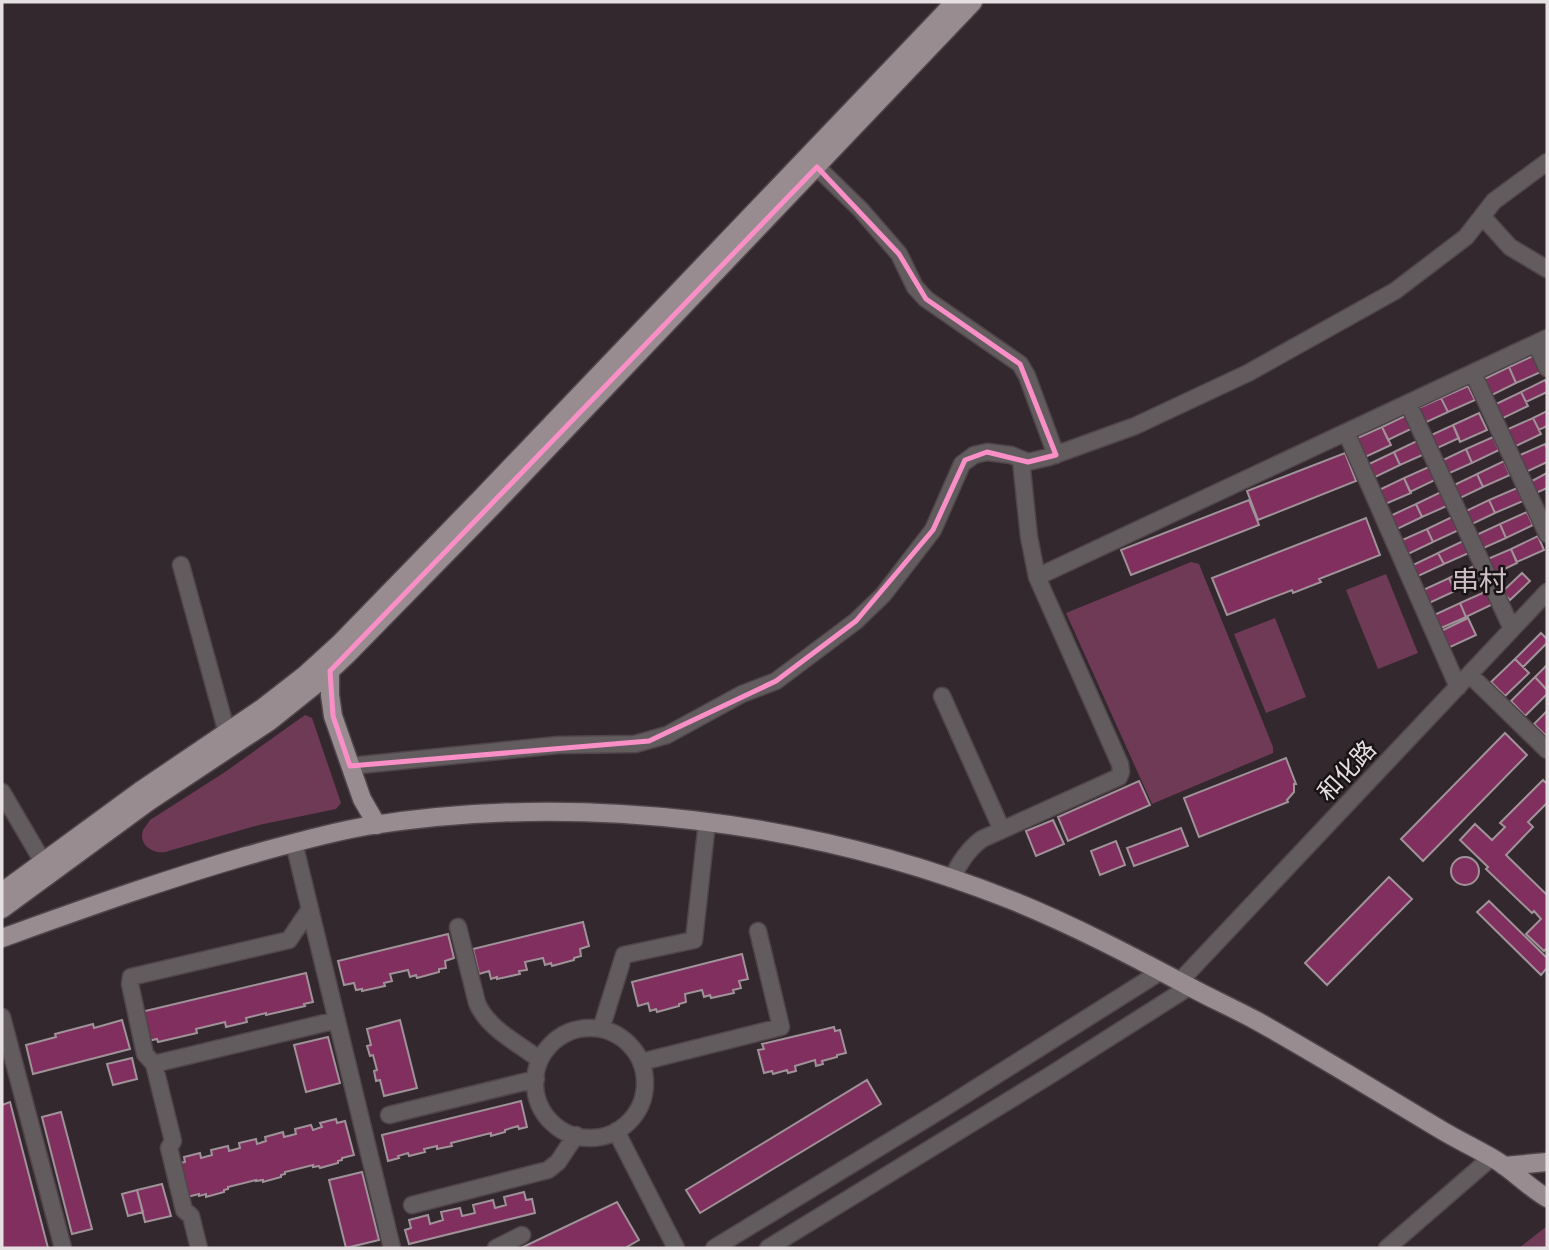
<svg xmlns="http://www.w3.org/2000/svg" width="1549" height="1250" font-family="Quicksand,'Noto Sans SC',sans-serif">
<style>
.green{fill:#6f3a56}
.building{fill:#812f5e;stroke:#a09299;stroke-width:2}
.lines{fill:none;stroke-linecap:round;stroke-linejoin:round}
.minor-casing{stroke:#50454a;stroke-width:19}
.major-casing{stroke:#50454a;stroke-width:21}
.minor{stroke:#625c5f;stroke-width:16}
.major{stroke:#988c91;stroke-width:18}
.marked{fill:none;stroke:#fa8fc7;stroke-width:5;stroke-linejoin:round}
.labels{text-anchor:middle;stroke-width:5;stroke-linejoin:round;paint-order:stroke}
.street-label{font-size:24px;fill:#e7e0e3;stroke:#181315}
.quarter-label{font-size:28px;fill:#cebfc6;stroke:#181315}
</style>
<rect width="100%" height="100%" fill="#33282d"/>
<path class="green" d="M1191,562L1199,564L1273,747V753L1152,804L1066,613Z
M1386,574L1418,653L1378,669L1346,590Z
M1275,618L1306,697L1266,713L1234,634Z
M305,715L312,718L341,803L336,809L259,825L165,852C153,854 138,845 143,830C144,828 149,822 150,820L225,772Z
M1547,1226V1248H1519Z"/>
<path class="building" d="M1535,355L1543,371L1516,383L1509,367Z
M1509,367L1516,383L1490,396L1482,380Z
M1545,380L1547,384V392L1526,402L1521,392Z
M1468,386L1475,400L1448,412L1441,398Z
M1521,392L1528,406L1501,419L1494,405Z
M1441,398L1448,412L1420,425L1414,410Z
M1547,411V426L1539,430L1533,418Z
M1479,413L1487,430L1460,442L1453,425Z
M1409,414L1415,427L1388,440L1382,427Z
M1533,418L1541,434L1514,447L1506,430Z
M1453,425L1459,438L1433,450L1427,437Z
M1382,427L1391,445L1363,458L1355,439Z
M1493,437L1499,450L1472,463L1466,449Z
M1421,439L1427,453L1400,465L1394,452Z
M1545,444L1547,449V462L1526,472L1518,456Z
M1466,449L1472,463L1445,475L1439,462Z
M1394,452L1400,465L1373,478L1367,465Z
M1345,453L1356,481L1258,520L1247,491Z
M1504,461L1510,475L1483,487L1477,474Z
M1431,466L1437,479L1410,492L1404,478Z
M1547,473V488L1536,493L1530,482Z
M1477,474L1483,487L1456,500L1450,487Z
M1404,478L1411,493L1383,505L1377,491Z
M1517,488L1523,501L1495,513L1489,500Z
M1443,491L1449,505L1422,517L1416,504Z
M1249,500L1259,525L1131,575L1121,550Z
M1489,500L1495,513L1468,526L1462,513Z
M1416,504L1422,517L1395,530L1388,517Z
M1527,512L1533,525L1506,538L1500,524Z
M1454,516L1461,529L1433,542L1427,529Z
M1366,518L1380,555L1319,579L1321,582L1293,593L1292,590L1227,615L1212,578Z
M1500,524L1506,538L1479,550L1472,537Z
M1427,529L1433,542L1406,555L1400,541Z
M1538,536L1544,550L1517,562L1511,549Z
M1465,540L1471,552L1444,564L1438,553Z
M1511,549L1517,563L1490,576L1483,561Z
M1438,553L1444,564L1416,577L1411,566Z
M1476,565L1482,579L1455,591L1449,578Z
M1522,573L1530,581L1510,600L1502,592Z
M1449,578L1455,591L1427,604L1421,591Z
M1487,591L1493,604L1466,617L1460,603Z
M1460,603L1466,617L1439,629L1432,616Z
M1468,618L1476,635L1448,648L1441,631Z
M1541,633L1547,639V643L1523,667L1515,659Z
M1515,659L1529,673L1505,696L1491,682Z
M1547,665V690L1535,677Z
M1535,677L1547,690V694L1525,716L1511,701Z
M1547,711V737L1534,724Z
M1505,733L1527,755L1423,861L1401,839Z
M1286,758L1296,784H1294V792L1287,800L1288,802L1199,837L1184,798Z
M1543,780L1547,784V803L1528,822L1533,827L1506,855L1547,895V948L1544,951L1526,934L1541,919L1534,911L1532,913L1486,869L1488,867L1460,840L1475,824L1492,840L1505,827L1500,823Z
M1139,781L1150,805L1068,841L1058,817Z
M1053,820L1064,844L1036,856L1026,831Z
M1181,828L1188,846L1134,866L1127,848Z
M1116,841L1125,865L1100,875L1091,851Z
M1451 871a14 14 0 1 1 28 0a14 14 0 1 1-28 0Z
M1389,877L1412,899L1327,985L1305,963Z
M1489,901L1547,958V968L1541,975L1477,912Z
M583,922L589,946L580,949L581,956L574,958V960L552,966L551,963L545,965L543,958L525,962L527,970L519,971L520,974L497,979V977L491,979L489,971L479,974L473,949Z
M448,934L454,958L445,961L446,968L439,969V972L417,978L416,975L410,977L408,970L390,974L392,981L384,983L385,986L362,991V989L356,990L354,983L344,985L338,961Z
M742,954L748,979L739,981L741,988L733,990L734,993L711,998L710,995L704,997L702,990L685,994L686,1002L679,1004V1006L657,1012L656,1009L650,1011L648,1003L638,1006L632,982Z
M306,973L313,1002L304,1004L305,1006L266,1015V1013L246,1018L247,1022L226,1027L225,1022L196,1029L197,1033L158,1042L157,1039L148,1041L141,1012Z
M122,1020L130,1049L33,1074L26,1045L56,1037L55,1034L93,1024L94,1028Z
M400,1020L417,1088L384,1096L380,1080L376,1081L374,1071L377,1070L373,1055L370,1056L367,1046L371,1045L367,1029Z
M834,1027L835,1031L840,1030L846,1053L837,1055V1057L822,1061L823,1064L816,1066L815,1060L795,1066L796,1071L788,1073L787,1070L773,1074L772,1071L764,1073L758,1050L764,1049L762,1044Z
M328,1037L340,1083L306,1092L294,1045Z
M132,1058L137,1079L113,1085L107,1064Z
M867,1080L881,1104L700,1213L686,1190Z
M521,1101L527,1127L519,1129L518,1126L505,1130V1132L491,1136V1133L451,1143L452,1146L437,1149V1146L424,1149L425,1152L409,1156L408,1153L398,1156L399,1158L388,1161L382,1135Z
M10,1102L48,1248H2V1105Z
M61,1112L92,1229L72,1234L42,1117Z
M336,1119L337,1123L345,1121L354,1155L342,1158V1160L338,1161V1163L320,1168L319,1166L313,1167V1165L285,1172V1174L281,1175V1177L263,1182V1180L256,1181V1180L228,1187V1189L224,1190V1192L206,1197V1194L199,1196V1194L187,1197L179,1163L185,1162L184,1157L200,1153L201,1158L212,1155L211,1150L228,1146L229,1151L240,1148L239,1143L256,1139L257,1144L266,1141L265,1137L283,1132L284,1137L296,1134L295,1129L311,1125L313,1130L322,1127L320,1123Z
M362,1172L379,1240L346,1248L329,1180Z
M162,1184L171,1216L145,1222L137,1190Z
M137,1190L143,1212L128,1216L122,1194Z
M524,1192L526,1200L532,1199L535,1213L409,1244L405,1230L411,1228L409,1220L428,1215L430,1224L443,1220L441,1212L460,1208L462,1216L475,1213L473,1205L493,1200L495,1208L506,1205L504,1197Z
M617,1202L639,1240L625,1248H521Z"/>
<g class="lines">
<defs>
<path id="minor" d="M817,167L861,210L899,254L915,287L926,299L1020,364L1027,376L1056,455
M1482,216L1510,247L1547,269
M1536,344L1547,368
M1473,373L1547,534
M1408,403L1512,629
M1346,432L1458,687
M181,565L227,733
M1037,577L1547,338
M1470,675L1547,750
M942,696L1002,830
M350,766L558,745L635,744L667,735L742,694L776,681L856,621L883,595L933,530L962,464L974,455L987,452L1011,455L1028,462L1049,457L1135,426L1248,373L1395,291L1466,237L1494,201L1547,162
M2,792L43,862
M294,843L392,1248
M951,879C960,863 967,850 982,839L1119,777L1121,772L1120,764L1037,577L1029,537L1021,460
M458,927L477,1003C488,1029 518,1043 540,1060
M1180,981L1547,592
M2,1017L63,1248
M535 1083a55 55 0 1 1 110 0a55 55 0 1 1-110 0Z
M601,1029L624,955L694,940L707,822
M641,1062L781,1027L758,931
M154,1064L337,1020
M389,1115L536,1079
M616,1131L676,1248
M412,1205L548,1170L558,1162L576,1135
M199,1248L191,1216L184,1210L169,1148L173,1141L154,1064L145,1054L130,984L131,977L289,940L310,909
M496,1248L522,1235
M714,1248L941,1110L1160,972
M768,1248L1052,1074L1189,987
M1387,1248L1492,1157"/>
<path id="major" d="M330,671V695L333,716L362,799L377,825
M2,892L140,791L261,709L306,674L339,644L480,499L955,2
M2,909L148,802L270,721L315,685L348,654L491,508L973,2
M2,938C83,909 163,880 246,856C286,845 326,833 367,826C580,792 810,820 1011,900C1073,925 1132,956 1190,987C1212,999 1235,1009 1257,1021C1320,1056 1381,1094 1443,1131C1460,1141 1477,1149 1494,1159C1513,1170 1528,1187 1547,1198
M1504,1166L1547,1162"/>
</defs>
<use href="#minor" class="minor-casing"/>
<use href="#major" class="major-casing"/>
<use href="#minor" class="minor"/>
<use href="#major" class="major"/>
</g>
<path class="marked" d="M817,167L899,254L926,299L1020,364L1056,455L1028,462L987,452L965,460L933,530L856,621L776,681L649,741L350,766L333,716L330,671Z"/>
<g class="labels">
<g class="street-label">
<text transform="translate(1347 771) rotate(-47)" y="8">和化路</text>
</g>
<g class="quarter-label">
<text x="1479" y="591">串村</text>
</g>
</g>
<rect width="1549" height="1250" fill="none" stroke="#e7e0e3" stroke-width="7"/>
</svg>
